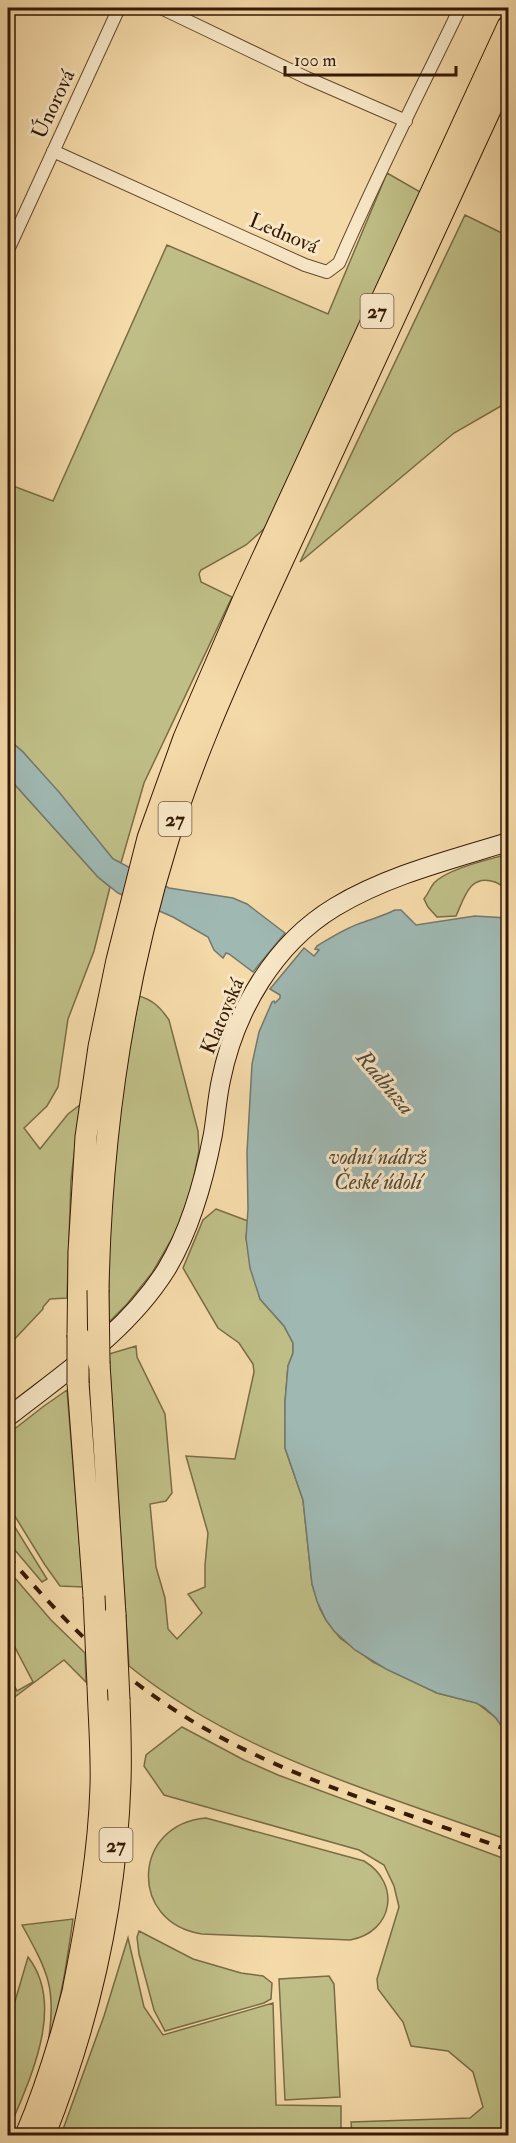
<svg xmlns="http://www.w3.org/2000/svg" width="516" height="2143" font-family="'IM FELL Double Pica',serif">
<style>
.green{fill:#bfbe86;stroke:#7a6c44;stroke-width:1.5}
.water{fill:#9fb8b2;stroke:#75786c;stroke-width:1.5}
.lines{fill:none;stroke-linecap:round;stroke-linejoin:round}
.minor-casing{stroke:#65492c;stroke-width:14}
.secondary-casing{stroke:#351903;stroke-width:20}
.primary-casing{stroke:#351903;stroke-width:22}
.trunk-casing{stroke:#351903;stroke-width:23}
.minor{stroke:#f8e7c7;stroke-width:12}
.secondary{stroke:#f8e7c7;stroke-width:18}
.primary{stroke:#f5daa9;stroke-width:20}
.trunk{stroke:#f5daa9;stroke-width:21}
.rail{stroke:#351903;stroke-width:4;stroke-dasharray:10 10;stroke-linecap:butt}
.trunk-bridge-casing{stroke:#351903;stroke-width:23;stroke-linecap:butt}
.trunk-bridge{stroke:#f5daa9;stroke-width:21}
.labels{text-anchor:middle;stroke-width:6;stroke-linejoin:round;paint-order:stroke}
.shield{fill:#f8e7c7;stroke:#70573e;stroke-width:1.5}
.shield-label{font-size:20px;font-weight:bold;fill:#351903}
.street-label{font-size:21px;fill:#351903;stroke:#f8e7c7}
.water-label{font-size:22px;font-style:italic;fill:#554938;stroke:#f8e7c7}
</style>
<rect width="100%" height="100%" fill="#f5daa9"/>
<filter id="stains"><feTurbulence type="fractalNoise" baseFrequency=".00333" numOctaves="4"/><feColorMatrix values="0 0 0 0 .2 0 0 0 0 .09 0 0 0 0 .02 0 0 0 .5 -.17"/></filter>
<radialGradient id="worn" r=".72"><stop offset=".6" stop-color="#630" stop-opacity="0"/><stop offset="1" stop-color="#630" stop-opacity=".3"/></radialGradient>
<path class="green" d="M387,173L422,193L265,528L246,545L201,570L199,574L201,582L232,597L144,783L121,863L113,859L23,752L8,739V484L53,501L167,245L328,314Z
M465,215L508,236V402L454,433L300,562Z
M8,777L98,877L110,887L94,951L68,1019L58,1087L47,1106L24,1128L40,1149L68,1114L80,1105L71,1180L67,1298L50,1299L43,1307V1309L8,1346Z
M508,854V889C503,887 500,884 495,882C469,873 464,899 456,916L437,917L428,907L424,899C428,894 430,888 434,883C449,868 488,860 508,854Z
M139,996C153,1000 161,1008 169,1020L198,1131L199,1151L190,1196L177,1230L152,1273L127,1304L109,1322C108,1250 110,1176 120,1105C125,1068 133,1032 139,996Z
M216,1209L248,1221L246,1238L260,1299L284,1326L293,1343V1353L288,1366L285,1402V1448L303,1500L312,1584L320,1609L326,1620L340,1638L373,1662L437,1693L477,1703L496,1718L508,1735V1840C378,1792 239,1755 129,1666L109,1354L136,1346L137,1357L165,1414L172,1493L166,1501L150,1504L156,1567L165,1598L168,1629L177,1639L202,1613L188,1594L205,1587V1565L208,1533L186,1456L235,1459L254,1372L253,1364L239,1343L218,1328L183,1268L203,1220Z
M67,1390L83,1587L60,1586L45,1565L8,1505V1478L11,1480L14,1475L8,1472V1434L44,1406Z
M8,1516L47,1579L42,1582L8,1542Z
M8,1570L51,1620L85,1653L86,1682L64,1660L8,1702V1690L15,1687L17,1691L33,1682L8,1634Z
M182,1727L244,1760L278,1775L508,1860V2135H352L351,2122L470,2118L483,2107L473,2072L448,2051L411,2046L403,2022L378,1989L377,1979L399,1907L394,1886L384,1865L359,1850L164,1795L144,1766L146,1755Z
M206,1818L364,1861C401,1883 394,1932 350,1940L202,1934C128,1923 132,1824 206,1818Z
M73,1919C67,1961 61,2003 48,2043C57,1989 48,1972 22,1925Z
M139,1931L193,1959L241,1973L263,1976L272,1983L271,1999L264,2003L165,2031L154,2010L139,1954L137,1937Z
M128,1938L144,2007L163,2035L273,2003L276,2105L341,2106V2135H61L104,2016Z
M28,1957C67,2007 28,2082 8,2132V2025Z
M329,1976L334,1984L340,2097L285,2100L279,1979Z"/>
<path class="water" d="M8,739L23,752L59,792L113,859L169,888L233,898L247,904L285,933L253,972L229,954L226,953L223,958L214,950L208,937L173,917L118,893L98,877L8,777Z
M395,910H401L416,925L475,916L508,918V1735L496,1718L484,1707L476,1703L437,1693L386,1669L355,1650L334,1631L326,1620L317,1601L312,1584L303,1500L285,1448V1402L288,1366L293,1353V1343L284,1326L260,1299L250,1268L246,1238L248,1209L247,1152L252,1064L259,1032L272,1002L274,1001L275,1003L280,998V995L270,989L304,948L314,956L319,950L315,949L317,946C332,937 347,927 364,922C375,918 385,915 395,910Z"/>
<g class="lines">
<defs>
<path id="minor" d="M161,8L307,78L406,121
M53,151L305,265L327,272L339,263C376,177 419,93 460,8
M8,250L119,8"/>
<path id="secondary" d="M8,1417C64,1373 127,1332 166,1270C191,1229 204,1181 213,1134C216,1116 217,1098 221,1080C235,1011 274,944 335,907C388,875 450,860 508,842"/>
<path id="primary" d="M25,2136C46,2087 61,2037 74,1986"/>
<path id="trunk" d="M98,1290C101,1138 122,988 167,843C190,766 224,690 257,616L508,71
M78,1335L79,1252L86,1137L99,1047L117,960L148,838L184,738L245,596L508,26
M99,1364L115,1615
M78,1383L94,1596
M74,1986C87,1920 99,1853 101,1786C102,1752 99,1718 98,1685
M44,2136C89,2023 116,1903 120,1782C121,1755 120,1727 119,1700"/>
</defs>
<use href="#minor" class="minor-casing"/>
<use href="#secondary" class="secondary-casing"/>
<use href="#primary" class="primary-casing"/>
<use href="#trunk" class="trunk-casing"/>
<use href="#minor" class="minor"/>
<use href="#secondary" class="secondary"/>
<use href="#primary" class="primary"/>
<use href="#trunk" class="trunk"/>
<path class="rail" d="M8,1556C56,1612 107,1666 170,1707C272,1775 394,1808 508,1850"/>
<defs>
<path id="trunk-bridge" d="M98,1290L99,1364
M78,1335V1383
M94,1596L98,1685
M115,1615L119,1700"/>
</defs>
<use href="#trunk-bridge" class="trunk-bridge-casing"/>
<use href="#trunk-bridge" class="trunk-bridge"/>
</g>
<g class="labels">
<g class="shield">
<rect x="360.5" y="294" width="33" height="34" rx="4.5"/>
<rect x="158.5" y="802" width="33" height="34" rx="4.5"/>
<rect x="99.5" y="1828" width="33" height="34" rx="4.5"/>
</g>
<g class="shield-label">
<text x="377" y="318">27</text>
<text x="175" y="826">27</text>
<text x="116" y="1852">27</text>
</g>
<g class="street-label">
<text transform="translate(53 104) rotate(-65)" y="7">Únorová</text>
<text transform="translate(284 233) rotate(23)" y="7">Lednová</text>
<text transform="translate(222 1016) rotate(-67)" y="7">Klatovská</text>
</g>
<g class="water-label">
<text transform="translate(386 1082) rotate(50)" y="8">Radbuza</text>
<text x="378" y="1164">vodní nádrž<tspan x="378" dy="25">České údolí</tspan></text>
</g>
</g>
<rect width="516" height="2143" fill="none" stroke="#f5daa9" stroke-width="30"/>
<rect x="9" y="9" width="498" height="2125" fill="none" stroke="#351903" stroke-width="3"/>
<rect x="15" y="15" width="486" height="2113" fill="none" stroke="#351903" stroke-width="1.5"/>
<path d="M285 66v9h171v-9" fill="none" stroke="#351903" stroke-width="3"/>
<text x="294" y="66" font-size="18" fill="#351903" stroke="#f8e7c7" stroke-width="4.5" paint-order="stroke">100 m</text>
<rect width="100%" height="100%" filter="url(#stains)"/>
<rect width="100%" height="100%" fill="url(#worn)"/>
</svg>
